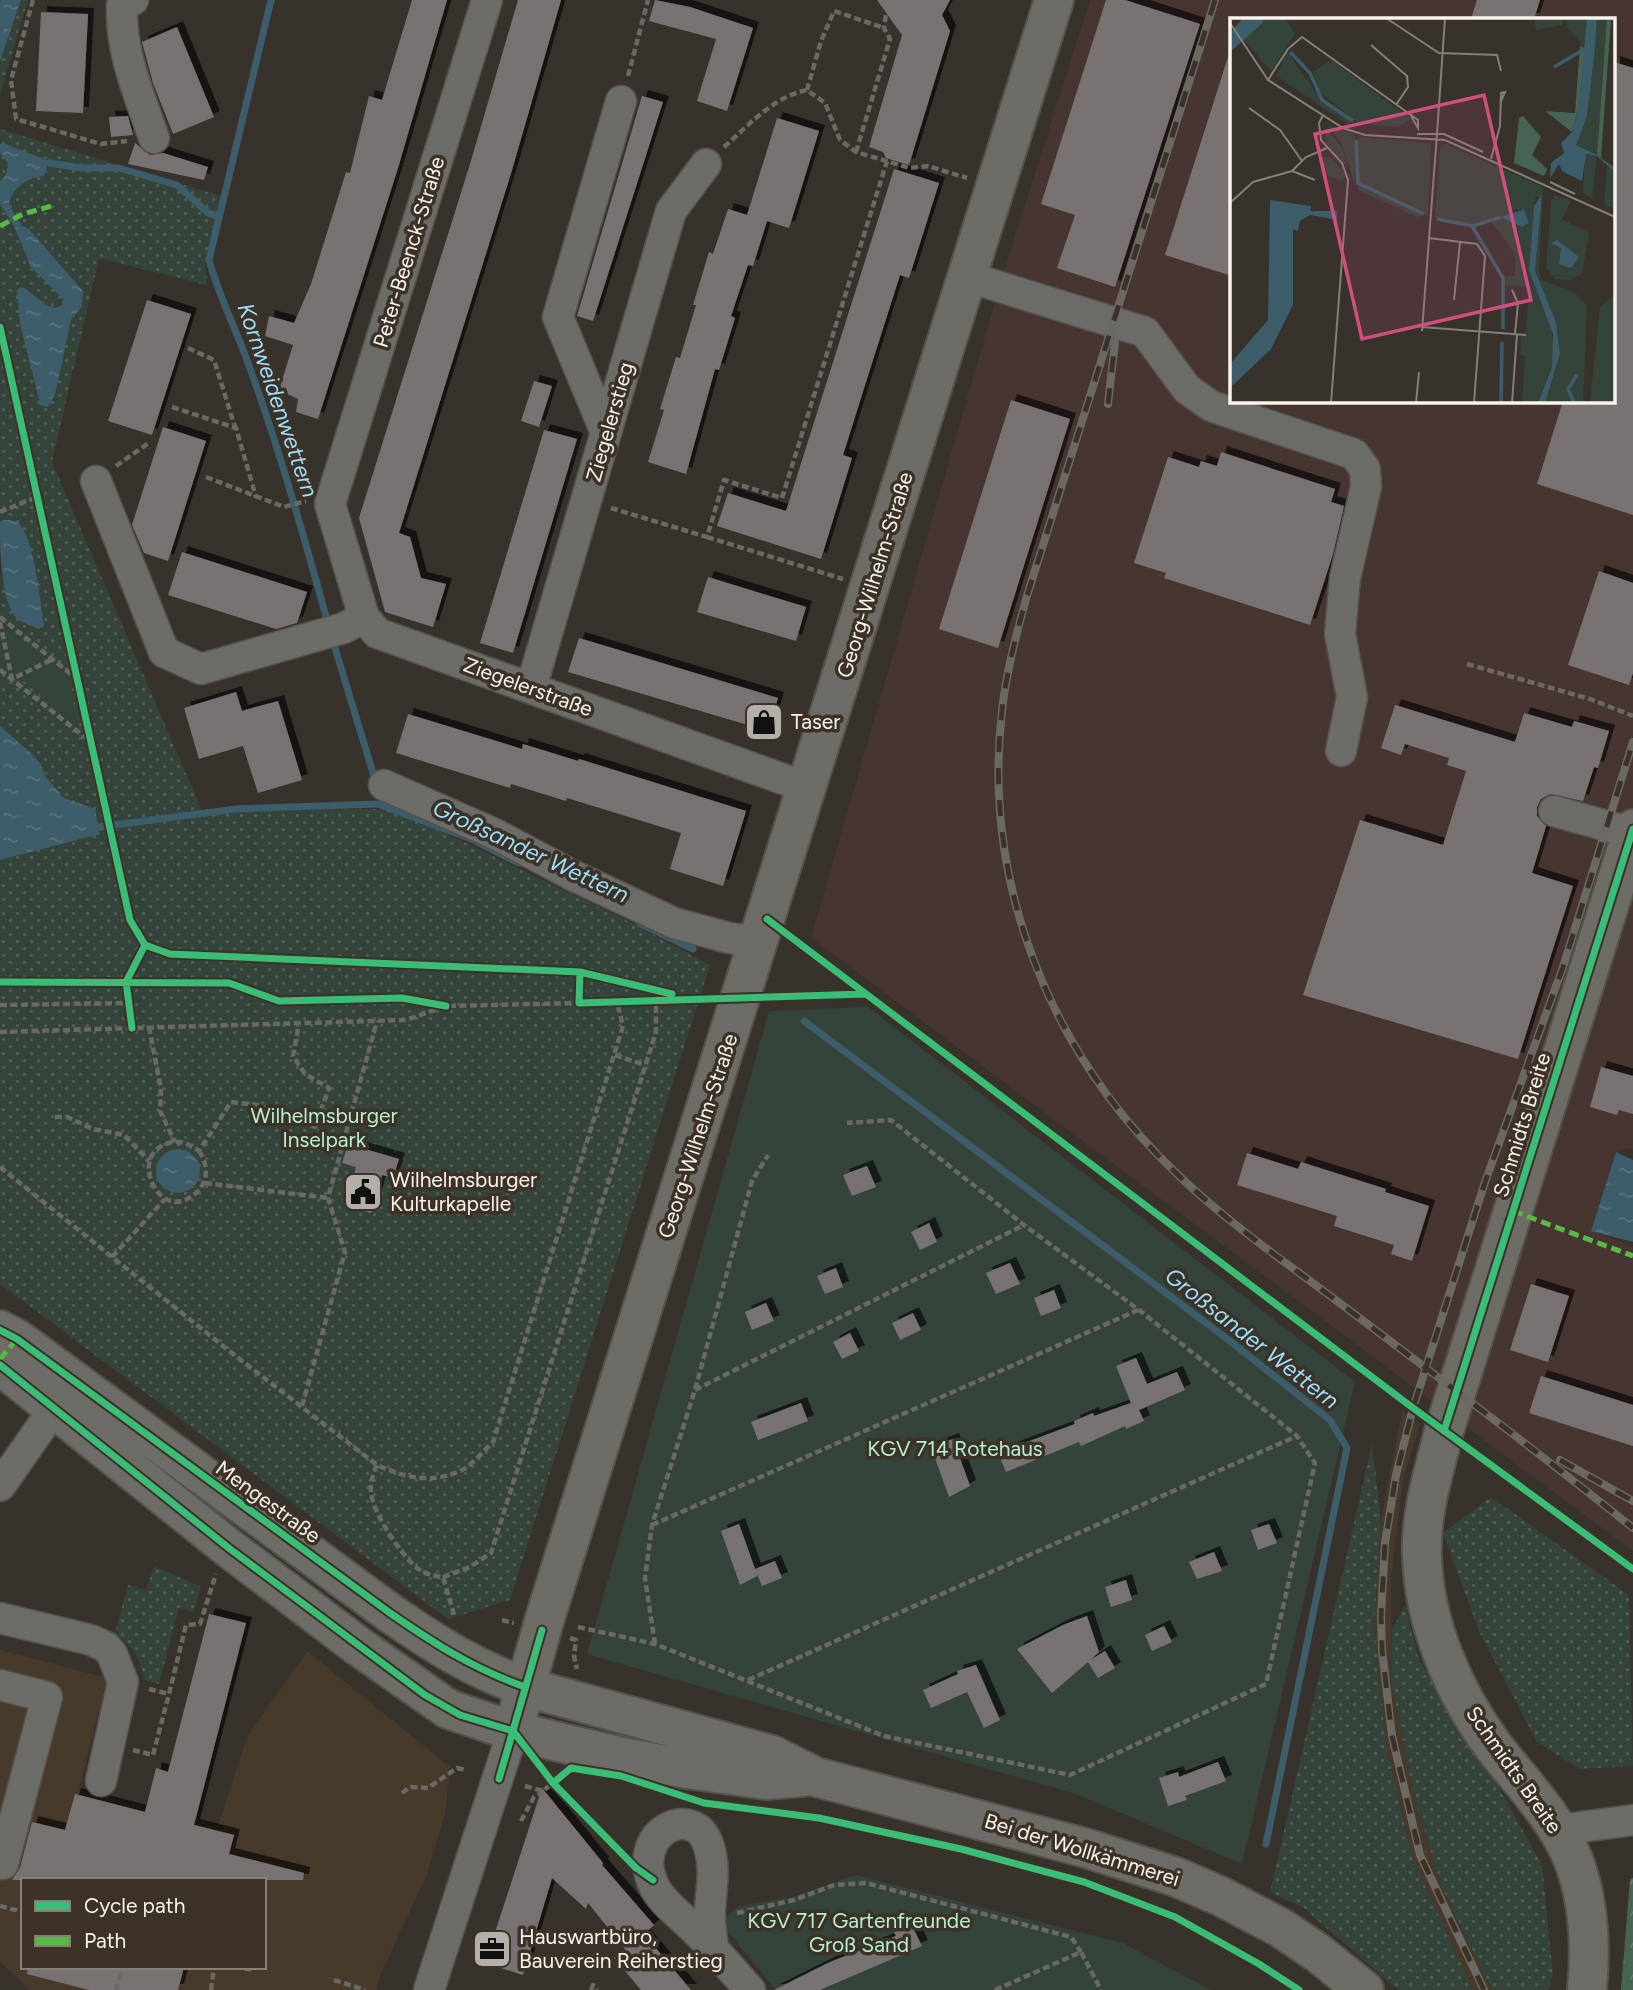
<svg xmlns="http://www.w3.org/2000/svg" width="1633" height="1990" font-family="Figtree,sans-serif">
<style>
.built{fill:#473a2b;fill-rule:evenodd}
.industrial{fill:#473532;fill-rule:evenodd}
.grass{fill:url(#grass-dots)}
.forest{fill:url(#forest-crowns)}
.garden{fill:#34443a}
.water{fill:url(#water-ripples)}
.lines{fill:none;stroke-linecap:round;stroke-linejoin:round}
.stream{stroke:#3c5d69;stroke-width:7}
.building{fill:#787372;filter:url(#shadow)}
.minor-casing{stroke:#55514c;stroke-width:33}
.major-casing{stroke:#55514c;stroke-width:42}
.path{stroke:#6a6964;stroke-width:4.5;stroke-dasharray:7 3.5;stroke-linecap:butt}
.minor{stroke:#6c6c68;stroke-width:30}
.major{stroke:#6d6c66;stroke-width:38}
.rail-casing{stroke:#6b6963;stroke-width:8}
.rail{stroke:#3c3227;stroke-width:5;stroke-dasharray:16;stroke-linecap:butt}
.quiet{stroke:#58b947;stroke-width:5;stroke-dasharray:10 5;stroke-linecap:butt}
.cycleway-casing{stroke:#3c3227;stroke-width:11}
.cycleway{stroke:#3abd76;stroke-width:7}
.labels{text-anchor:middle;stroke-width:7;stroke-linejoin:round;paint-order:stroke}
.street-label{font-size:21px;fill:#f9f3ec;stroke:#3c3227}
.poi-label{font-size:21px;fill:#f9f3ec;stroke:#3c3227;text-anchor:start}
.park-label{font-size:21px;fill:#b2f0cf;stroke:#3c3227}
.water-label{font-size:23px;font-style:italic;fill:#9bdef9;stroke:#3c3227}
.inset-river{fill:none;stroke:#3c5d69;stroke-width:3.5}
.inset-road{fill:none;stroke:#857f79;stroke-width:2}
.view{fill:#d04f7f;fill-opacity:0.15;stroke:#d04f7f;stroke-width:3.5}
.inset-edge{fill:none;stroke:#f9f3ec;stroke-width:3.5}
</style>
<defs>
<pattern id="grass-dots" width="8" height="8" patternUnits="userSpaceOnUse" patternTransform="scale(1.75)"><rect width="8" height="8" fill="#34443a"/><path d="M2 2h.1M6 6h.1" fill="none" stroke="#525f57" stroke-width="1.8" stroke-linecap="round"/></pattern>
<pattern id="forest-crowns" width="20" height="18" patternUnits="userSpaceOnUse" patternTransform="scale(1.75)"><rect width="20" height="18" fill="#476354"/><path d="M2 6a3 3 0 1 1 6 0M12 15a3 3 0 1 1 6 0" fill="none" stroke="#627a6d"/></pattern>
<pattern id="water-ripples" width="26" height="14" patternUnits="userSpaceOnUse" patternTransform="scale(1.75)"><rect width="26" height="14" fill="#3c5d69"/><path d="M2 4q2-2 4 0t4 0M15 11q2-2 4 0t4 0" fill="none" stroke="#59757f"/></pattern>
<filter id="shadow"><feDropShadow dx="6" dy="-6" stdDeviation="0" flood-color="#0009"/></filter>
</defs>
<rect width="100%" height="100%" fill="#37322c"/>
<path class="built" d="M1402,1411L1420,1424L1403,1480L1391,1579L1392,1684L1413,1792L1441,1885L1492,1990H1473L1470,1985L1413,1860L1386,1746L1374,1627L1381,1520Z
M0,1650L107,1678L79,1790L218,1826L247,1737L307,1651L450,1767L445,1814L426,1877L382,1971L376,1990H30L0,1961ZM23,1880H264V1967H23Z"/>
<path class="industrial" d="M1090,0H1633V1150L1628,1148L1616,1152L1591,1230L1633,1247V1551L811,938L1003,274ZM1232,19H1614V401H1232Z"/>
<path class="grass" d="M0,0H28L0,95Z
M0,129L221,196L205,263L207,285L99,258L52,462L202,811L381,809L433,827L632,923L710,965L510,1600L448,1619L0,1284V860L100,833L95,809L64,798L45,776L41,764L30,751L0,726V573L9,604L42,614L31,551L6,520L0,522Z
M1372,1444L1381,1520L1374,1627L1386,1746L1413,1860L1473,1990H1398L1301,1906L1270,1893Z
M1491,1497L1629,1595L1633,1766L1580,1769L1537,1742L1479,1631L1443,1533Z
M154,1566L201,1587L194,1612L179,1608L159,1684L144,1680C142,1659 131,1645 115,1633L128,1585L146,1590Z
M1405,1605L1419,1660L1488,1768L1542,1865L1553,1974L1548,1990H1492L1441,1885L1413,1792L1392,1684V1631Z"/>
<path class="forest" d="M1633,1878V1990H1621L1630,1879Z"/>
<path class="garden" d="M0,622L68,675L78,724L0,663Z
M868,1007L1355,1382L1242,1864L1076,1794L587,1654L769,1011Z
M856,1875L1122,1943L1211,1990H776L720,1922L739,1906L792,1897Z"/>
<path class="water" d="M0,0H21L0,61Z
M3,143L49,161L44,176C28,177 11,188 9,205L22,226L28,228L83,291L82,306L71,320L55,394L48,407L40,405L39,399L20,324L17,290L20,287L24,288L48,306L56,308L62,305L63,299L31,267L14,226L0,204V181L6,175L8,163L0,153V144Z
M6,520C13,520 17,521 21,526C34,541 41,605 44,626L38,629C30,625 19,622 14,615C0,593 0,548 0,522Z
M0,726L29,751L41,764L45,776L64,798L95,809L100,834L0,860Z
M156 1171a22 22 0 1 1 44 0a22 22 0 1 1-44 0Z
M1616,1152L1633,1160V1242L1591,1231Z"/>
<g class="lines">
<path class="stream" d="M271,0L209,260C219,296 234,325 247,360C279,447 304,537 329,627
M49,163L81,168H119L177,185L208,213L219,216
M332,638L377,786L383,803L389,809
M98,827L236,809L378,804L469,838L518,863
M639,923L693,949
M804,1021L1230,1341L1330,1420L1347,1448L1266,1844"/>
</g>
<path class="building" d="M412,0H447L398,168L318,419L296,412L298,399L279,390L293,345L265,336L269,316L294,323L311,284L346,172L350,173L369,96L382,100Z
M518,0H561L512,170L399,533L410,537L421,578L446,584L433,627L385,612L359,518L470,164Z
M655,0L690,7L753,28L727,111L697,101L716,39L649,21Z
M877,0H950L942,15L950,31L909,165L886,158L883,152L869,147L902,35Z
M1106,0H1125L1200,24L1115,287L1057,268L1075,215L1041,204Z
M1477,0H1540L1534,19H1471Z
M41,12L88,14L83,113L36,111Z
M177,27L214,117L173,134L153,83L142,42Z
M1228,57L1232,58V276L1165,255Z
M1614,62L1633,68V515L1537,484L1563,401H1614Z
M642,96L663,102L593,321L577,316Z
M128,116L133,135L111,137L109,117Z
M777,118L819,131L789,228L767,221L753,266L748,265L731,316L735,318L719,370L715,369L686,474L648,462L664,410L660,409L676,357L680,358L696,305H693L709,252L713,254L728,209L747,215Z
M135,143L150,155L163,153L208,167L204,180L128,164Z
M894,169L939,183L909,278L900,275L872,363L843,455L852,458L821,559L717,526L728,493L786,511Z
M147,300L191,314L152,435L108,421Z
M534,381L552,386L539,427L521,421Z
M1011,400L1070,419L998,648L939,629Z
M163,427L206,441L168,561L144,553L132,525Z
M544,430L577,439L513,653L480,643Z
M1221,452L1335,489L1331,502L1344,506L1333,554L1310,625L1164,578L1166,573L1134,563L1168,457L1199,467L1201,461L1217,466Z
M182,552L307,592L297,623L276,629L168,595Z
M1599,571L1633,583V673L1629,685L1568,665Z
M708,577L806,607L796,641L697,612Z
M579,638L778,698L768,731L568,672Z
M236,692L242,711L278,701L302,780L258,793L243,746L199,759L184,708Z
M1395,705L1515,742L1524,713L1572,727L1574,721L1609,731L1598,768L1594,767L1583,801L1550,794L1541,799L1537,807V816L1546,826L1532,873L1573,886L1518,1059L1303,995L1360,820L1443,845L1466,771L1447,765L1449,758L1405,744L1401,755L1381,748Z
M408,714L522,749L523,744L578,761L579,759L746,811L723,886L670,869L681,833L567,798L566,801L511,784L510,788L396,753Z
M1601,1067L1633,1076V1114L1619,1110L1617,1115L1590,1107Z
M348,1144L399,1159L393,1178L382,1175L371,1213L346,1205L356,1167L342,1163Z
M1247,1153L1298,1169L1301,1162L1386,1189L1385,1192L1429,1206L1412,1261L1391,1254L1394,1245L1334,1226L1337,1216L1237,1185Z
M867,1166L876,1187L852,1196L843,1175Z
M929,1223L937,1242L920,1250L911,1232Z
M1010,1263L1020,1284L996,1294L986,1273Z
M836,1268L843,1287L825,1294L817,1276Z
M1531,1284L1569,1296L1548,1362L1510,1350Z
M1054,1290L1061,1308L1041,1316L1034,1298Z
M766,1303L774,1321L752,1330L745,1312Z
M913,1313L921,1330L900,1340L892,1323Z
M850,1333L859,1351L842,1359L833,1342Z
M1136,1358L1147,1384L1177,1372L1185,1390L1139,1410L1144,1421L1126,1429L1125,1426L1081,1446L1079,1442L1006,1472L998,1453L1075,1424L1074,1421L1093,1413L1094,1416L1131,1403L1116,1366Z
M1541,1376L1633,1405V1446L1529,1413Z
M801,1403L808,1421L758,1440L751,1422Z
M953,1439L970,1486L949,1497L931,1447Z
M739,1524L755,1569L775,1561L782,1578L762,1586L757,1574V1576L740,1585L721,1531Z
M1269,1524L1277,1543L1258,1550L1251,1530Z
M1214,1552L1222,1571L1197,1579L1189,1562Z
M1126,1580L1132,1600L1111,1607L1105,1587Z
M209,1614L246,1623L194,1825L234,1835L229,1854L304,1873L303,1880H12L20,1868L32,1822L65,1830L75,1794L145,1812L156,1768L168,1772Z
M1087,1616L1099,1652L1089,1661L1105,1651L1115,1668L1098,1678L1088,1662L1052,1693L1017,1649L1063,1625Z
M1164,1626L1172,1642L1152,1651L1145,1635Z
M976,1665L1000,1720L984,1728L967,1692L931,1708L923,1690L958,1674L957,1671Z
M1218,1762L1226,1781L1185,1796L1187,1800L1168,1806L1159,1778L1178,1772L1179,1777Z
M542,1788L603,1863L602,1865L654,1925L644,1934L691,1990H641L614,1958L625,1949L588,1903L586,1909L552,1878L523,1975L485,1963Z
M911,1924L922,1946L820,1990H774L830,1962L896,1936L894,1932Z
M28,1967H184L178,1990H89L27,1974Z"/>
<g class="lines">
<defs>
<path id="minor" d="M133,0L122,5C120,52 139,94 154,138
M487,0L330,504L364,617L377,633L808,788
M968,277L1145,332L1187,389L1211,406L1354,454L1365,469L1366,487L1345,578L1340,634L1352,697L1341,751
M606,433L558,317L621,101
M96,481L164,652L201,669L344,628L364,617
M531,688L671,211L706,164
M384,785L495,834L574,876L674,923L729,938L760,942
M1554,811L1632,833
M0,1486L66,1392
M0,1618L91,1640L106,1647L112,1654L123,1682L101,1781
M0,1685L47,1697L3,1864
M1558,1830L1633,1820
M713,1948C712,1936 709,1923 710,1911C711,1889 716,1869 709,1847C695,1799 627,1833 655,1888C664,1904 683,1918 696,1931C715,1950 732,1970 750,1990
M429,1990L513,1731"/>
<path id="major" d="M0,1330L17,1339L390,1613C435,1644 472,1668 525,1687L772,1755L816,1777L1086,1848L1176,1877L1220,1896L1281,1928L1318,1953L1364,1990
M0,1365L230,1549L358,1646L448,1709L513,1731L622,1757L687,1769L766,1780L803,1777
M513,1731L545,1618L1054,0
M1587,1990C1591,1947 1589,1900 1573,1859C1555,1816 1522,1783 1494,1747C1454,1693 1424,1624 1422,1556C1420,1513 1434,1472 1444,1431L1633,829"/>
</defs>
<use href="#minor" class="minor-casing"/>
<use href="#major" class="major-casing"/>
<path class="path" d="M33,0L11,80L16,119L101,144L127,141
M628,76L648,0
M807,90L821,41L834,11L884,28
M724,147C749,125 773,97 807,90L825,103L840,140L856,152L910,168L928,166L967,178
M856,152L890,39L884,28L886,14
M188,348L214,360L235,427
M172,407L236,428L256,497
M116,466L150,442
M206,477L284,507L306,501
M611,508L707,537L724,480L782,498L887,161
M0,512L37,497
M707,537L843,579
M0,617L77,679
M0,622L12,679L53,659
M1467,664L1590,699L1633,716
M0,670L91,742
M0,982L229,983L279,1001L402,998L443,1006
M0,1005L130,1003
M149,1027L161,1089L160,1111L175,1142
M132,1028L126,982L145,945
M0,1032L406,1020L446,1006L579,1003
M615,1055L645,1065
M55,1117H67L93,1129L124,1135L149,1161
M199,1151C212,1170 206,1191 185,1200C156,1213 129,1154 169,1143C181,1140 189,1144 199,1151L231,1102L258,1105L315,1127L329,1088L305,1074L293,1056L299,1023
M0,1167L228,1350L377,1465C407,1478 432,1485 464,1469C474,1463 484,1450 493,1442L623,1026L617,1002
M205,1183L328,1198
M112,1257L165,1199
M695,1390L1024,1225
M302,1406L345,1252L328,1198L377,1021
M377,1465C373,1474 370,1482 371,1492C372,1512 402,1556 417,1568C425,1574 433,1576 443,1577L455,1618
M652,1525L1138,1310
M443,1577L470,1567L491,1553L656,1032V1001
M502,1620L514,1623
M578,1627L655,1644L884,1736L1070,1775L1266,1684L1315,1463L1297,1436L1139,1310L1024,1225L891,1120L847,1123
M570,1638L576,1640L574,1656L577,1669
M655,1644L645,1578L652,1525L695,1390L752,1181L768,1155
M748,1680L1297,1436
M149,1689L169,1694L186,1625L200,1624L216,1574
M133,1750L153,1755L169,1694
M525,1786L543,1791L563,1774
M402,1793L410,1787L428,1788L457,1768L466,1770
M781,1812L819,1818L934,1843
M521,1821L534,1797L543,1792
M1091,1885L1175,1917L1259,1964L1299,1990
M0,1906L23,1912
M737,1913L794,1900L834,1885L866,1883L1071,1937L1081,1952
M234,1967L255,1970
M334,1980L365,1990
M116,1990L122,1967
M211,1990L214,1967
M591,1990L593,1985L597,1990
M995,1990L1081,1952L1101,1990"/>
<use href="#minor" class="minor"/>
<use href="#major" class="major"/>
<defs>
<path id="rail" d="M1215,0L1026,599C1016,636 1006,673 1002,711C982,883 1050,1052 1174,1171C1227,1223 1290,1265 1349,1310C1444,1382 1540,1453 1633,1528
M1108,404L1115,342
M1560,1460L1633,1501
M1484,1990L1420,1855L1392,1736L1382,1650L1381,1617L1385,1543L1396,1475L1413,1408L1485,1182L1563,967L1633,742"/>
</defs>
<use href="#rail" class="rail-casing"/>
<use href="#rail" class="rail"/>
<path class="quiet" d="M0,226L23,214L55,205
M1513,1211L1633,1256
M0,1359L17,1339"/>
<defs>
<path id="cycleway" d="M0,327L130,920L145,945L170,954L580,972L579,1003L865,994
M767,919L1413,1408L1633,1569
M580,972L672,994
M0,982L229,983L279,1001L402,998L446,1006
M132,1028L126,982L145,945
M0,1330L17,1339L390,1613C435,1644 472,1668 525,1687
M0,1365L230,1549L425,1695L460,1715L513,1731
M1444,1431L1633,829
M513,1731L553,1783L636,1868L653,1880
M499,1779L542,1630
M553,1783L571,1768L621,1776L704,1803L819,1818L961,1849L1084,1882L1175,1917L1259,1964L1299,1990"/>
</defs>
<use href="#cycleway" class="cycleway-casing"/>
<use href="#cycleway" class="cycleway"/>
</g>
<defs>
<symbol id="shop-square" viewBox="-11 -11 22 22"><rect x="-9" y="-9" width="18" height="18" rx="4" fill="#b5afa9" stroke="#3c3227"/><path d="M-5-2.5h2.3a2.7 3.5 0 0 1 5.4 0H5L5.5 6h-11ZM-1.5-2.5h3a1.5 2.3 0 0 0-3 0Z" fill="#111"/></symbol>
<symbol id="civic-square" viewBox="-11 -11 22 22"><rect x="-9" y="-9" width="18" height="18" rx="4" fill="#b5afa9" stroke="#3c3227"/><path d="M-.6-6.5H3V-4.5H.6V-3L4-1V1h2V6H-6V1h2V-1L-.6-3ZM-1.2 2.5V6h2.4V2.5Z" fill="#111"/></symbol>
<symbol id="office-square" viewBox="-11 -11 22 22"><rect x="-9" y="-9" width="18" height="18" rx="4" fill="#b5afa9" stroke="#3c3227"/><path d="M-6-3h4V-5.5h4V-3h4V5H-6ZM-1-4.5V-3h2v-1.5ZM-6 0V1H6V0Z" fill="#111"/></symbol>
</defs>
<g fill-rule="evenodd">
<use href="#shop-square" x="742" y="700" width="44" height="44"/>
<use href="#civic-square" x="341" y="1170" width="44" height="44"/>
<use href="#office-square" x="470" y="1927" width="44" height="44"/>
</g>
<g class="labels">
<g class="street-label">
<text transform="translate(409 252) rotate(-73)" y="7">Peter-Beenck-Straße</text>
<text transform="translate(610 422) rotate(-74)" y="7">Ziegelerstieg</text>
<text transform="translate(875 575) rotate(-73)" y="7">Georg-Wilhelm-Straße</text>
<text transform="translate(528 687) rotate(20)" y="7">Ziegelerstraße</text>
<text transform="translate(1522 1125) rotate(-73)" y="7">Schmidts Breite</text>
<text transform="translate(698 1136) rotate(-72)" y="7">Georg-Wilhelm-Straße</text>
<text transform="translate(268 1502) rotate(36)" y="7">Mengestraße</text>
<text transform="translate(1514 1770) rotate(55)" y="7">Schmidts Breite</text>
<text transform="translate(1082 1850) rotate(17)" y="7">Bei der Wollkämmerei</text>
</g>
<g class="poi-label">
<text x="791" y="729">Taser</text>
<text x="390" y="1187">Wilhelmsburger<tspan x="390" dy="24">Kulturkapelle</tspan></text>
<text x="519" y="1944">Hauswartbüro,<tspan x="519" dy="24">Bauverein Reiherstieg</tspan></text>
</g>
<g class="park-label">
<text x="324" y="1123">Wilhelmsburger<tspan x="324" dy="24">Inselpark</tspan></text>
<text x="955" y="1456">KGV 714 Rotehaus</text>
<text x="859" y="1928">KGV 717 Gartenfreunde<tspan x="859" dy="24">Groß Sand</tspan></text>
</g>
<g class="water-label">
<text transform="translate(278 400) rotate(71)" y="8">Kornweidenwettern</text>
<text transform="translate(531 851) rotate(25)" y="8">Großsander Wettern</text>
<text transform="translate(1252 1338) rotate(38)" y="8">Großsander Wettern</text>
</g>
</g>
<g transform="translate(1230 18)">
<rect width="385" height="385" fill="#37322c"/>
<path d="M33,0L56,1L65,16L41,53L13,21L32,8ZM335,0H357L355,30L338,11ZM367,0H377L367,137L346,127L357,98ZM57,33L85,74L122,102L119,107L46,58ZM95,106L125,117V166L111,124ZM94,107L113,131L118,150L97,126ZM216,126L313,169L309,254L312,262L345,275L357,288L353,385H315L330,335L326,304L305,253L311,181L306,178L304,188L299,252L321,305L324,342L308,385H292L295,338L290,337L291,318H296L299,269L274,267L273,258H285V236L261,203L242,208L205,200L210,129ZM294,191L299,205L294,209L276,201L284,192ZM355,136L367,138L362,180L353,175ZM90,139H101L116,158L111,163L95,156ZM377,146L385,154V191L374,187ZM326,177L341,183L332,201L359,215L352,255L340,262L325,261L316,249L321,183ZM385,276V385H360L370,289Z" fill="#34443a" fill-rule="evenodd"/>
<path d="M377,0H381L371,140L367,137ZM350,28L355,30L349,89L342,114L315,93L345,95ZM293,98L311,119L302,137L317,151L314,158L284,145L289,100Z" fill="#476354"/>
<path d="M385,332V375L381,385H367L370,343Z" fill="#34443a"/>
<path d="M304,0H332L333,7L306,12ZM101,42L181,101L168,109L129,106L89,73L83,54ZM128,119L201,125L198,196L187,199L128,172Z" fill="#34443a"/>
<path d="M13,0H33V5L0,34V15ZM357,0H367L364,39L357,98L346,127L367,137L385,150V154L367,138L356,136L352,163L332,153L329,146L320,160L321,145L334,135L331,125L342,114L349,89ZM312,176L305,253L326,304L330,335L315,385H308L322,349L323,316L299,252L304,188ZM40,182L81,188L80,193H107V202L80,197L70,203L68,213L63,211V287L41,331L0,370V346L38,302ZM294,191L299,205L292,209L271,199ZM327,222L349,239L341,250L329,246L331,230L321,225Z" fill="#3c5d69"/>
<path class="inset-river" d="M60,34L80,55L92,82L123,103M324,49L358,29M126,122L128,165L194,196M207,201L243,208L271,199M242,208L273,260V311M271,385L272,324M344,385L338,371L347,357"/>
<path class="inset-road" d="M156,0L209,35L267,37L271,53M0,5L38,62L113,110L135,117L215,122L385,199M141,27L177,58L178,69L166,87M38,62L58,31L72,19L188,102V110L181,98M19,90L50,112L72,143M93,97L89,105L91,122L112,145L118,162L101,385M187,116H214L253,134M207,116L215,0M261,141L270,108L271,75L275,74L271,83M62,153L85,162M320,164L345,176M0,185L23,164L62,153L76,139L97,130M199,220L247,226L255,238L244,385M282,272L288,285L285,316M224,282L230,224M192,309L296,317M192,313L207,116M186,385L189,354M282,385L287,316"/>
<path class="view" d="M254,77L301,282L132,321L85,116Z"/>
<rect width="385" height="385" class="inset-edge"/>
</g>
<rect x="21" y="1878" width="245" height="91" fill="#3c3227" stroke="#887f76" stroke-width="2"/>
<rect x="35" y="1901" width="35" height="10" fill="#3abd76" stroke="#887f76" stroke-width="2"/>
<text x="84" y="1913" font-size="21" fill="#f9f3ec">Cycle path</text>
<rect x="35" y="1936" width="35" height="10" fill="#58b947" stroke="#887f76" stroke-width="2"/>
<text x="84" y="1948" font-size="21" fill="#f9f3ec">Path</text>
</svg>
